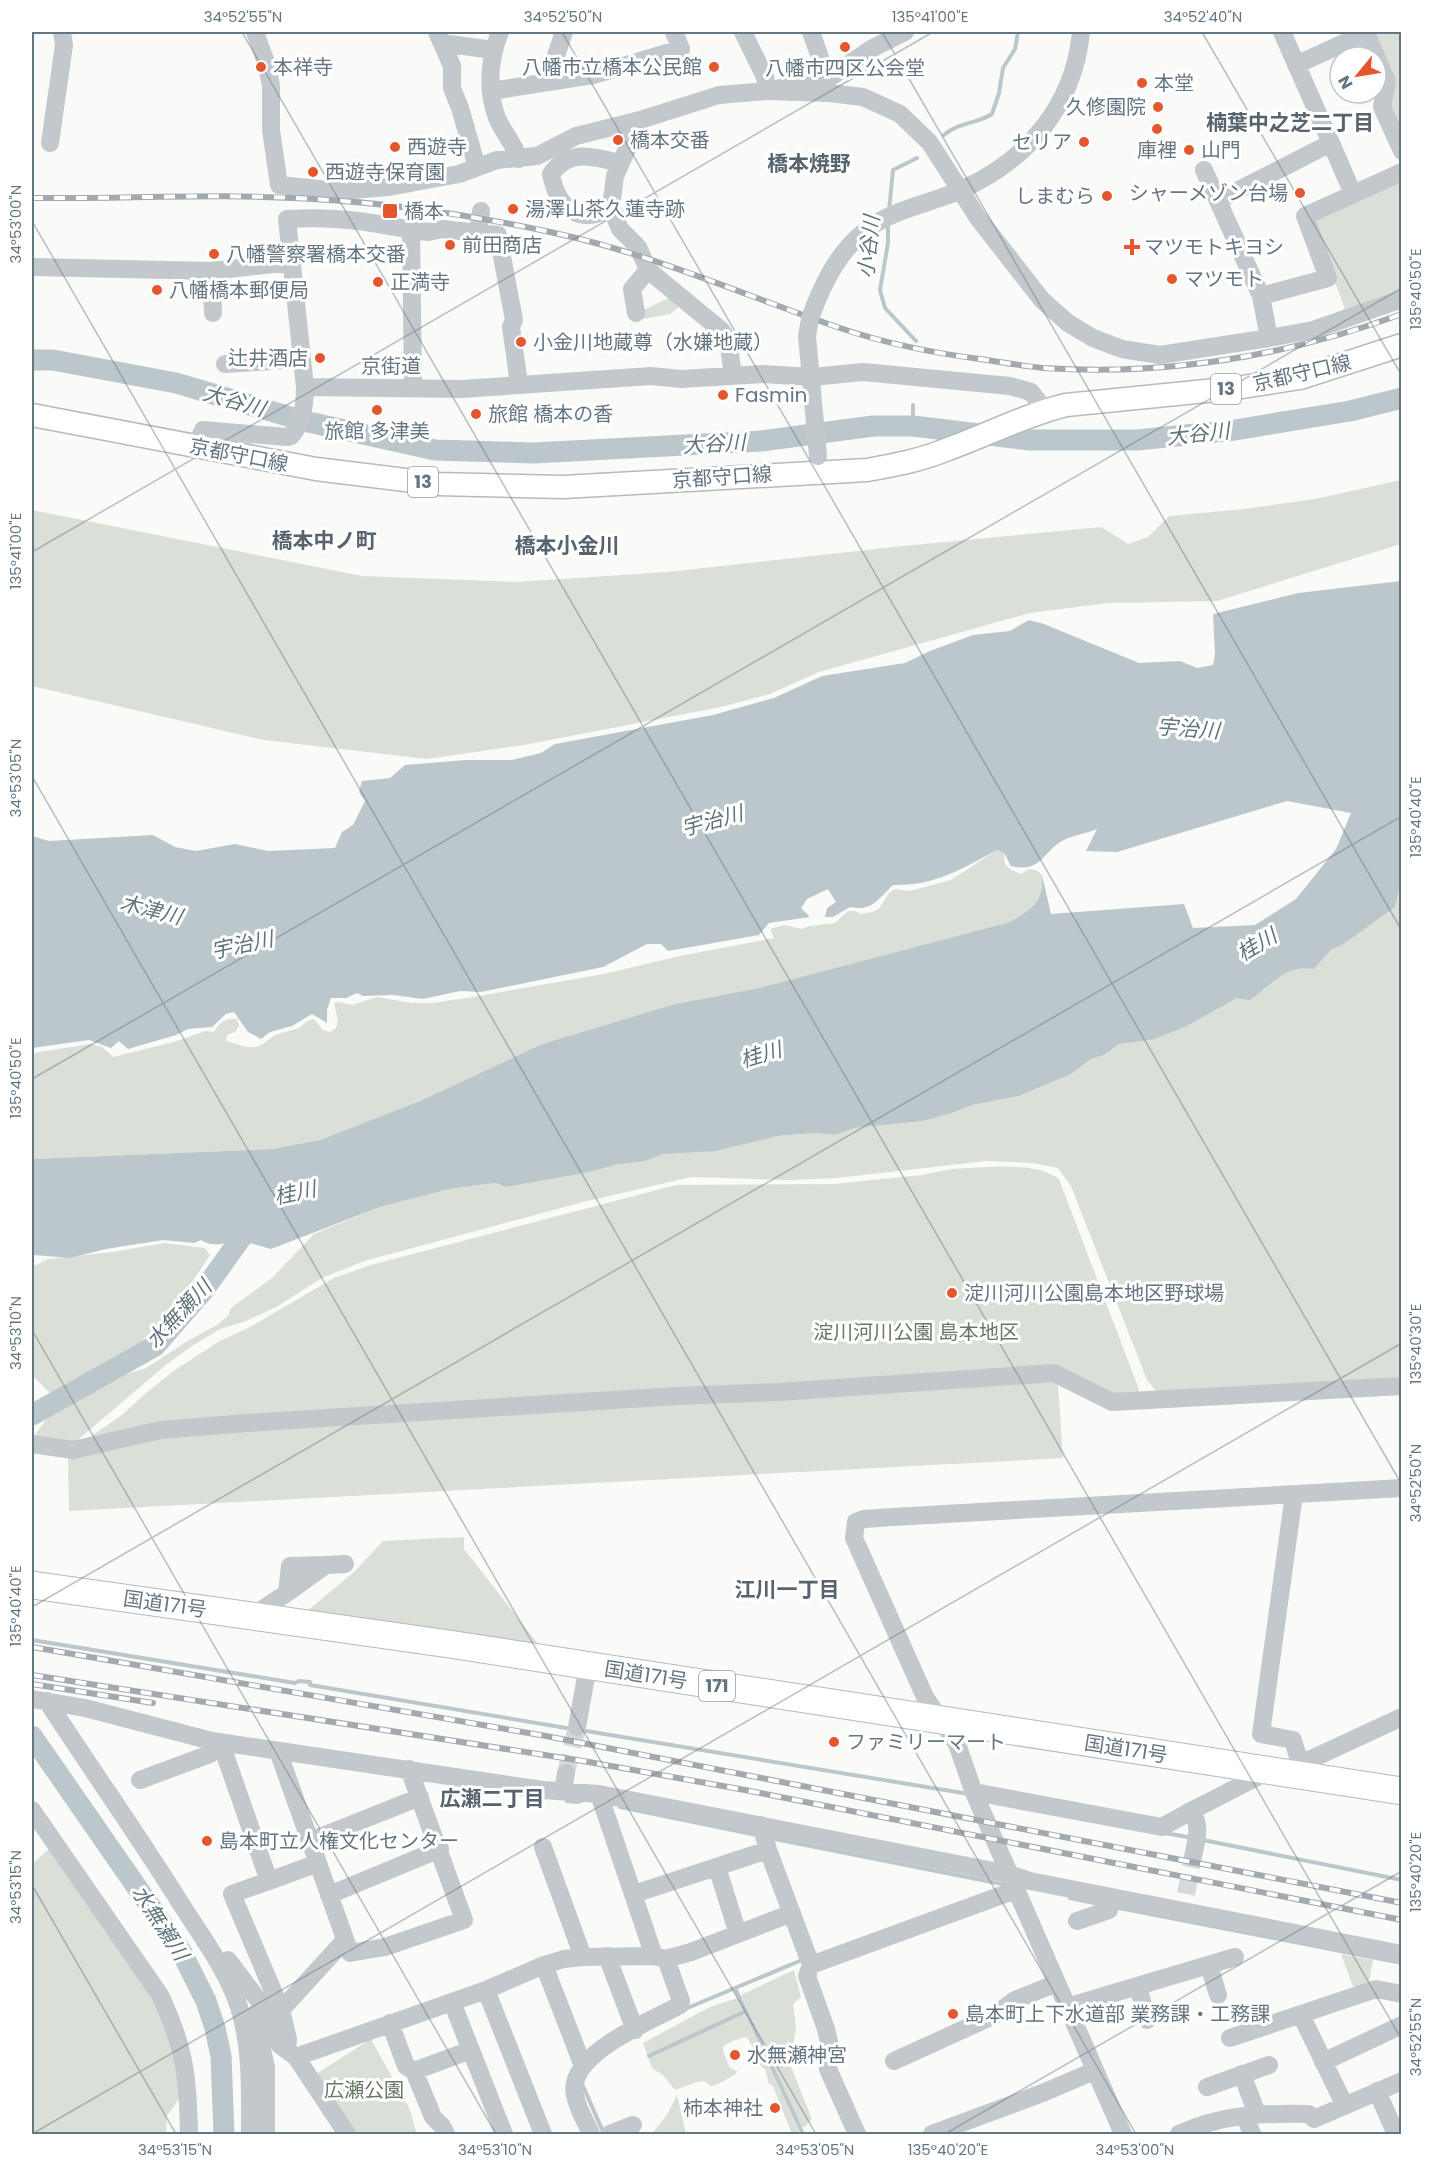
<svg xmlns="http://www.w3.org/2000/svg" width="1433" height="2166" font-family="Poppins,'Noto Sans JP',sans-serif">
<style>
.green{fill:#dadfd7}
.water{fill:#bbc7cb}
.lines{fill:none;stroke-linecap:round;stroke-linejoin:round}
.stream{stroke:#bbc7cb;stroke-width:4}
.river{stroke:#bbc7cb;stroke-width:21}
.minor-tunnel{stroke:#d5d9db;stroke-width:18;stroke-dasharray:18 9;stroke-linecap:butt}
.major-casing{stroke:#b5babe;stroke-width:25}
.highway-casing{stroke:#b4b9bd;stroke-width:29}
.minor{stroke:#c3c8cc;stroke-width:18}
.major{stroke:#fff;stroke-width:22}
.highway{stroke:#fff;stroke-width:27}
.rail-casing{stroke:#a2aab0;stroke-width:6}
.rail{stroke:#fff;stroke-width:4;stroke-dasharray:11;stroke-linecap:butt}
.minor-bridge{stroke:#c3c8cc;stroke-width:18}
.ticks{fill:none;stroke:#657683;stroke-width:1.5;stroke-opacity:0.45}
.poi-dot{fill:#e4572e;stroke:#fff;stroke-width:2}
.labels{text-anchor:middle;stroke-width:6;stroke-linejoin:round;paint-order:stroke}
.shield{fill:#fff;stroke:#939fa8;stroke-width:1.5}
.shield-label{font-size:18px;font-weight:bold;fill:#657683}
.poi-label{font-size:20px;fill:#657683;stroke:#fff;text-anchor:start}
.street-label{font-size:20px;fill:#657683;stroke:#fff}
.park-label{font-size:20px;fill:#687a64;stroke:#fff}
.neighbourhood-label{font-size:21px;font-weight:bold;fill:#57646e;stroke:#fff}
.water-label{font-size:21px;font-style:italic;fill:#60757c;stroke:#fff}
.neatline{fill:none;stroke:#657683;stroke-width:2}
.ticks-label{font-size:15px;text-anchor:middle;fill:#657683}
</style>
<rect width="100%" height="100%" fill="#fafaf8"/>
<path class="green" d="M1373,32H1401V136L1387,104Z
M1401,180V291L1346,312L1314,225L1318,217Z
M669,298L679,307L670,314L643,319L641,311Z
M1401,480V544L1217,601L1108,603L1030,613L819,672L770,694L721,707L524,745L427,759L264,740L32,686V510L362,576L517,582L667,572L903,546L1101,527L1128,544L1148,537L1169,516L1244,509L1315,499Z
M997,850L1004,853C1004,867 1008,869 1021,874L1029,869L1036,870L1042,875C1044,903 1031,909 1010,922L759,988L675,1004L542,1044L420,1101L320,1140L272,1149L32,1159V1053L91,1044L102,1047L113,1057L174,1042L205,1031L214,1032C220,1022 225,1018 237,1019L239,1026L235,1032L227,1035L226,1041L246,1047H256L263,1044L275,1035L299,1028L307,1021L314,1019L323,1030L330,1032L336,1028L338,1021L334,1003L339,1002L352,1005L377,997L412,1003H432L473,997L604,974L680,956L774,938L770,929L784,925L801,929L809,926L835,923L848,911H855L861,914L872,912L879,909L889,893L895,889L910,891L951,880Z
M1401,883V1379L1157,1392L1147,1380L1071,1186L1058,1168L1033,1163L986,1161L837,1178L789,1180L691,1177L583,1202L364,1261L322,1278L276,1307L246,1321L220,1329L192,1346L167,1364L73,1444L35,1435L47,1418L116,1377L146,1368L189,1340L217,1325L229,1315L230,1309L235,1305L272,1278L314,1234L380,1207L449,1189L495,1183L506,1187L590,1172L615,1165L645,1161L662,1154L748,1142L777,1136L814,1133L835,1135L855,1128L923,1121L949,1114L972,1105L1019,1096L1071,1074L1091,1059L1104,1055L1119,1044L1152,1040L1185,1027L1237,998L1264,990L1274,979L1284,974L1302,967L1314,969L1332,949L1341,946L1395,907Z
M987,1167C1011,1167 1038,1164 1059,1179L1138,1387L1139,1392L1113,1396L1057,1368L1063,1458L69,1511L68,1452L122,1415L146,1393L175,1370L218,1342L250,1327L334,1278L371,1265L676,1185L834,1184L922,1175L952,1169Z
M164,1243L205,1248L210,1255L175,1308L140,1343L51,1394L32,1375V1267L48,1259L113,1252Z
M464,1537V1549L539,1645L307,1611L354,1572L383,1541Z
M49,1849L151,1995L169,2029L181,2096L167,2116L166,2134H32V1864Z
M1341,1954L1373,1960L1368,1988L1355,1992Z
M794,1970L801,1997L793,2004L796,2028L790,2064L812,2119L805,2127L802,2126L796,2116L741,1995Z
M737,1998L799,2131L798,2134H792L773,2086L769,2084L765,2069C753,2062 756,2047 746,2037L732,2041L723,2047L724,2054L730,2068L737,2071L735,2075C725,2079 720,2085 710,2086L705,2081L697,2082L675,2090L663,2075L652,2068L643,2043L710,2007Z
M371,2039L409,2108L417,2134H356L316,2074Z
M677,2095L686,2134H652L668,2113Z"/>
<path class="water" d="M1401,581V883L1395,907L1341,946L1332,949L1314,969C1285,964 1272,985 1250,1000L1237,998L1185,1027L1152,1040L1119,1044L1104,1055L1091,1059L1071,1074L1019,1096L972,1105L949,1114L923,1121L855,1128L835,1135L814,1133L777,1136L715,1151L663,1154L645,1161L615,1165L590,1172L506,1187L495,1183L449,1189L380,1207L271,1249L246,1242L243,1237C229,1242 214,1249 201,1240L194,1243L163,1240L106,1249L70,1258L34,1255L32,1257V1159L272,1149L320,1140L420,1101L542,1044L675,1004L759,988L1010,922C1031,909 1044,903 1042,875L1051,914L1184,904L1193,928L1255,925L1296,899L1336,849L1351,813L1287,801L1117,852L1086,851L1097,829C1087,833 1074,835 1064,840C1043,850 1042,874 1011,866L1004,853L997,850C962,869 934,886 893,885C878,899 872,912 850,907L833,917H825L827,908L836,902L828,889L807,899L801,908L810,917L769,923L759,935L668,951L661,944H647L603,967L481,992L460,991L423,999L393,995L363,996L357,993L346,998H331L327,1010V1023L312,1014L292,1026L270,1032L261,1039L248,1032L234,1012L226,1014L212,1027L188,1029L176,1035L128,1049L119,1041L111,1048L89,1040L32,1048V836L49,841L153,835L175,847L196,851L235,844L268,851L335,848L342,832L353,825L365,801L359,792L362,781L390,778L405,765L466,760H512L541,753L555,744L713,715L774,698L822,676L905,663L930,651L973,635L1010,631L1029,620L1044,624L1139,663L1180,661L1197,668L1213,665L1215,654L1213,614L1298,593Z"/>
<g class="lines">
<path class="stream" d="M944,135C958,122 977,124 992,114L999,93L1003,68L1015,49L1018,32
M889,211L893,170L917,158
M888,222V243L880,290L885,308L916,341
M913,405V426
M32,1640L295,1683L299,1681L310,1682V1685L572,1729
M580,1730L969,1794
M567,1801L577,1802L584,1800
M620,1807L757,1835
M1165,1833L1193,1838
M770,1838L1007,1885
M1203,1840L1402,1880
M1070,1898L1104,1905
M1114,1907L1402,1963
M735,1988L803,2134
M685,2009L802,1960
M649,2056L746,2011
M583,2086L604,2134"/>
<path class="river" d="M32,360H53L176,383L304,421L435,450L534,453L761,441L873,426H913L1030,440H1137L1235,430L1350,411L1402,398
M32,1415L155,1346L203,1291L257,1216
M32,1736L181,1951L206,2001L215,2028L221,2056L224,2134"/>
<path class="minor-tunnel" d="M566,1773L577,1727
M1186,1894L1193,1857"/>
<defs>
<path id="major" d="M32,415L316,469L438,484L563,487L867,470C895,465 922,460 948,449C987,435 1025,415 1066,405L1236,388L1300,378L1402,345"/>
<path id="highway" d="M32,1585L449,1644L1402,1791"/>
</defs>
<use href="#major" class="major-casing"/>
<use href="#highway" class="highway-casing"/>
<path class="minor" d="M255,32L267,65L271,86V130L279,185L339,191L389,187L459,174L497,160L537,156L576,136L640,120
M437,32L452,66V88L460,108L477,167
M500,32C489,60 486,88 497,118C503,132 514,144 519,159
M743,32L765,77L768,91L832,76L871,49L905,32
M811,32L827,77
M442,43L493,50
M1296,65L1366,33L1387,82L1382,107L1402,151
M547,82L564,32
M491,91L593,75L681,49L674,32
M50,143L64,45L62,32
M1331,143L1353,194
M619,163C594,156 568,149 551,174C557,207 579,226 611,208L615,176L640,120L719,95L768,91L829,93L863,97L900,114L930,143L978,218L1042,300L1068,323L1093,338L1122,349L1160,355L1269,338L1313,330L1402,299
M1204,170L1261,296L1269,338
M1219,200L1331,143L1282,32
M611,208L620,229L638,247L648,270L722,331L728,340L733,375
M478,233L498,235L514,320L511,327L519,384
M32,267L211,271L292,262
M211,271L213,313
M1261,296L1328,278L1305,216L1402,172
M815,305C827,276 840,251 865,231C892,209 929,204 961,190C1028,160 1074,105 1081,32
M636,313L632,289L648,270
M225,364L302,359
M305,387L462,389L651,376L681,379L763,374L812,377L863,372L1010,386L1031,392L1045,410
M413,388L411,230L428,232L443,229L478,233L481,211
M196,447L203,430L287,437L291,436C302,424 305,403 305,387L287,219C334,216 366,221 411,230
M32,1444L73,1450L161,1430L247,1423L677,1396L779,1392L1054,1373L1112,1402L1402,1386
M1294,1494L1261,1734L1293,1740L1298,1757L1307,1761
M326,1565L287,1593L290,1566Z
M326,1565L345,1564
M252,1616L287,1593
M32,1699L85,1708L212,1741L543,1790L599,1794L1009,1874L1030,1881L1402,1954
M47,1701C91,1769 138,1835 181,1904C202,1937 227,1970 239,2007C252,2049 250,2092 250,2134
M577,1727L588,1666
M227,1743L224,1752L269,1881L318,1863
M278,1751L350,1953L385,1947L464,1920L409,1769
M1306,1771L1307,1761L1402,1717
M140,1780L210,1754L212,1741
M563,1791L566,1773
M974,1792L1162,1827L1191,1811
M599,1794L654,1956
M32,1810L160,1995C185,2048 188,2077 189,2134
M761,1825L768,1850L811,1965L807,1976L826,2029L830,2046L828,2069L857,2134
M310,1841L420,1797
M543,1847L583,1957
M1193,1857C1196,1841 1202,1825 1191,1811L1269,1771
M717,1867L738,1934
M269,1881L232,1894L281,2010
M634,1894L768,1850
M329,1895L440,1849
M1077,1921L1109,1910L1112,1897
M607,1956L635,2030
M228,1960L259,2001L274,2038L280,2045L296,2057L347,2134
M544,1965L583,2066
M811,1965L1016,1890
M1209,1965L1218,1995
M1138,1986L1147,2020
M486,1990L543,2134
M452,2002L504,2134
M1067,2007L1235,1957
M254,2015L266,2067V2134
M1301,2015L1345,2106
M390,2023L406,2066L414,2071L471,2050
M1230,2038L1376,1989L1402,1994
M287,2049L288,2039L281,2010L345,1940
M296,2057L486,1990L544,1965L564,1959L583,1957L654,1956L666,1959L691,1952L792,1913
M894,2061L995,2015L1015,2000L1057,1983
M1323,2062L1402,2025
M414,2071L433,2117L442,2126L446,2134
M1242,2074L1257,2114
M1207,2087L1269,2065
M1377,2091L1396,2134
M1245,2116L1252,2134
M591,2134C586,2122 577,2108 575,2095C566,2054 651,2021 680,2005L681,2001L666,1959
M610,2134L633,2125
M932,2134L1045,2092L1094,2071
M1123,2134L974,1793L957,1744L925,1697L854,1538L856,1522L864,1519L893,1517L1402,1488
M1179,2134C1221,2114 1263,2113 1309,2114L1314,2119L1402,2081"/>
<use href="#major" class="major"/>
<use href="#highway" class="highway"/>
<defs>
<path id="rail" d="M32,198C125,199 219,193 313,199C389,203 475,216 550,232C651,253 745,296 843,329C888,344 933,353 980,359C1001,362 1022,366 1043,368C1165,376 1287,356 1402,314
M32,1647L546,1736L1402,1903
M32,1675L583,1761L745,1790L1402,1920
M32,1684L153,1703"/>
</defs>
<use href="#rail" class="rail-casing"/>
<use href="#rail" class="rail"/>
<path class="minor-bridge" d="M815,305L810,319L807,336L818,456"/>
</g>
<path class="ticks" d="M242,32L1402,2040M562,32L1402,1485M882,32L1402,931M1202,32L1402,376M32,221L1136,2134M32,552L933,32M32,776L816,2134M32,1079L1402,288M32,1330L496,2134M32,1607L1402,816M32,1885L176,2134M32,2134L1402,1343M945,2134L1402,1871"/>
<g class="poi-dot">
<circle cx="845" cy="47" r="6"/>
<circle cx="261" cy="67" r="6"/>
<circle cx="714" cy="67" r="6"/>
<circle cx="1142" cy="83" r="6"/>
<circle cx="1158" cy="107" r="6"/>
<circle cx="1157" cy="129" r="6"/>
<circle cx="618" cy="140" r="6"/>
<circle cx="1084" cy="142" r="6"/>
<circle cx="395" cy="147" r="6"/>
<circle cx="1189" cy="150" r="6"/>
<circle cx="313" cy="172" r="6"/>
<circle cx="1300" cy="193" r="6"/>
<circle cx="1107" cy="196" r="6"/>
<circle cx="513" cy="209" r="6"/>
<rect x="382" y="203" width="16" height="16" rx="3"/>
<circle cx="450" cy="245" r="6"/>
<path d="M1129 238h6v6h6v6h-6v6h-6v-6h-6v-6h6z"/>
<circle cx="214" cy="254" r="6"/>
<circle cx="1172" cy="279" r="6"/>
<circle cx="378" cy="282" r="6"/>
<circle cx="157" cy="290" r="6"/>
<circle cx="521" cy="342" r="6"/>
<circle cx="320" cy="358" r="6"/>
<circle cx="723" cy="395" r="6"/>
<circle cx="377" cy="410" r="6"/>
<circle cx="476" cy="414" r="6"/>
<circle cx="952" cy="1293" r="6"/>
<circle cx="834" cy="1742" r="6"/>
<circle cx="207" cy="1841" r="6"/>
<circle cx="953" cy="2014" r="6"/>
<circle cx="735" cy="2055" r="6"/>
<circle cx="775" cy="2108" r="6"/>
</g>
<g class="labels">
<g class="shield">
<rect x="1211" y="374" width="30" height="30" rx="4.5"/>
<rect x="408" y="467" width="30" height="30" rx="4.5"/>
<rect x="699" y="1671" width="36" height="30" rx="4.5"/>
</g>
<g class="shield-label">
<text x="1226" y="395">13</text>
<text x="423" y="488">13</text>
<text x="717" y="1692">171</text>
</g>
<g class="poi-label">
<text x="273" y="74">本祥寺</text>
<text x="702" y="74" text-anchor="end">八幡市立橋本公民館</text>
<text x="845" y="75" text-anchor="middle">八幡市四区公会堂</text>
<text x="1154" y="90">本堂</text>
<text x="1146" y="114" text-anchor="end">久修園院</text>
<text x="630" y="147">橋本交番</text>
<text x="1072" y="149" text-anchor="end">セリア</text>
<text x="407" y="154">西遊寺</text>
<text x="1157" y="157" text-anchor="middle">庫裡</text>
<text x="1201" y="157">山門</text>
<text x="325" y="179">西遊寺保育園</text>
<text x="1288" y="200" text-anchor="end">シャーメゾン台場</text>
<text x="1095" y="203" text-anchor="end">しまむら</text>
<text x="525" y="216">湯澤山茶久蓮寺跡</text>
<text x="404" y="218">橋本</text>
<text x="462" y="252">前田商店</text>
<text x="1144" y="254">マツモトキヨシ</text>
<text x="226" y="261">八幡警察署橋本交番</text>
<text x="1184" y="286">マツモト</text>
<text x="390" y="289">正満寺</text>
<text x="169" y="297">八幡橋本郵便局</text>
<text x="533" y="349">小金川地蔵尊（水嫌地蔵）</text>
<text x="308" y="365" text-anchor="end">辻井酒店</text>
<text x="735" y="402">Fasmin</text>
<text x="488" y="421">旅館 橋本の香</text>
<text x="377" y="438" text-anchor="middle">旅館 多津美</text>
<text x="964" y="1300">淀川河川公園島本地区野球場</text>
<text x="846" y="1749">ファミリーマート</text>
<text x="219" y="1848">島本町立人権文化センター</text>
<text x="965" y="2021">島本町上下水道部 業務課・工務課</text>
<text x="747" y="2062">水無瀬神宮</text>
<text x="763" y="2115" text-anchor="end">柿本神社</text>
</g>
<g class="street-label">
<text x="391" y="373">京街道</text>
<text transform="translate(1302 373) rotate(-13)" y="7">京都守口線</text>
<text transform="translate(239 455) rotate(11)" y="7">京都守口線</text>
<text transform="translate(722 477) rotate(-4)" y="7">京都守口線</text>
<text transform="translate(165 1604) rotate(8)" y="7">国道171号</text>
<text transform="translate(646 1675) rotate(9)" y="7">国道171号</text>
<text transform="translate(1126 1749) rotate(9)" y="7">国道171号</text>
</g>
<g class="park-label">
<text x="916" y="1339">淀川河川公園 島本地区</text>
<text x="364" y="2097">広瀬公園</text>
</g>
<g class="neighbourhood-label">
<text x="1290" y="130">楠葉中之芝二丁目</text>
<text x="809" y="171">橋本焼野</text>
<text x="324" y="548">橋本中ノ町</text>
<text x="567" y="553">橋本小金川</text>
<text x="787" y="1597">江川一丁目</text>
<text x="492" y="1806">広瀬二丁目</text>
</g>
<g class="water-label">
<text transform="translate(869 247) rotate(-84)" y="7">小谷川</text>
<text transform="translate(234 401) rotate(16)" y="7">大谷川</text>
<text transform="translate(1198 434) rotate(-6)" y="7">大谷川</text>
<text transform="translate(714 444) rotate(-3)" y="7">大谷川</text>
<text transform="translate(1188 729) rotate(4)" y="7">宇治川</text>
<text transform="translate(712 821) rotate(-15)" y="7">宇治川</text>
<text transform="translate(151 910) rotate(14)" y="7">木津川</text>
<text transform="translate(242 945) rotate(-12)" y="7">宇治川</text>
<text transform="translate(1257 945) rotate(-31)" y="7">桂川</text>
<text transform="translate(761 1055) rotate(-17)" y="7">桂川</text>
<text transform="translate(295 1193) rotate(-12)" y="7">桂川</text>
<text transform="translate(179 1314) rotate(-47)" y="7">水無瀬川</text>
<text transform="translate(160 1923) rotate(57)" y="7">水無瀬川</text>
</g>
</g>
<rect width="1433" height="2166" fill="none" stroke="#ffffff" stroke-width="66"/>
<g transform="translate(1358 75) rotate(240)"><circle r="28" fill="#ffffff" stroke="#c1c8cd" stroke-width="1.5"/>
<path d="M0-4.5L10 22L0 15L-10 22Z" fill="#e4572e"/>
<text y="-9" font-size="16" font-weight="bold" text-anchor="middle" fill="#657683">N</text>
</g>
<rect x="33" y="33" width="1367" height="2100" class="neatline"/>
<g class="ticks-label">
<text x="243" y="22">34°52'55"N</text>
<text x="563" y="22">34°52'50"N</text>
<text x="930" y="22">135°41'00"E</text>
<text x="1203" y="22">34°52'40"N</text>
<text transform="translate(16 224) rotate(-90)" y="5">34°53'00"N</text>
<text transform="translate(1416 289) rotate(-90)" y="5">135°40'50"E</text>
<text transform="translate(16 551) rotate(-90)" y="5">135°41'00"E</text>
<text transform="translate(16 778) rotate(-90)" y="5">34°53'05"N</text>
<text transform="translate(1416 817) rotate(-90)" y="5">135°40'40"E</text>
<text transform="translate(16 1078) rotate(-90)" y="5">135°40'50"E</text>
<text transform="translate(16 1333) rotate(-90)" y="5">34°53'10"N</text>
<text transform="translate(1416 1344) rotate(-90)" y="5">135°40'30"E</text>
<text transform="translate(1416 1483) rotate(-90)" y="5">34°52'50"N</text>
<text transform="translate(16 1606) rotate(-90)" y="5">135°40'40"E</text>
<text transform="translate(1416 1872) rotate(-90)" y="5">135°40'20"E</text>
<text transform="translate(16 1887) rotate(-90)" y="5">34°53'15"N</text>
<text transform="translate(1416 2037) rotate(-90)" y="5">34°52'55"N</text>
<text x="175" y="2155">34°53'15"N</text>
<text x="495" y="2155">34°53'10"N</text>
<text x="815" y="2155">34°53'05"N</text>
<text x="948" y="2155">135°40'20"E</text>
<text x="1135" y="2155">34°53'00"N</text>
</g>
</svg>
